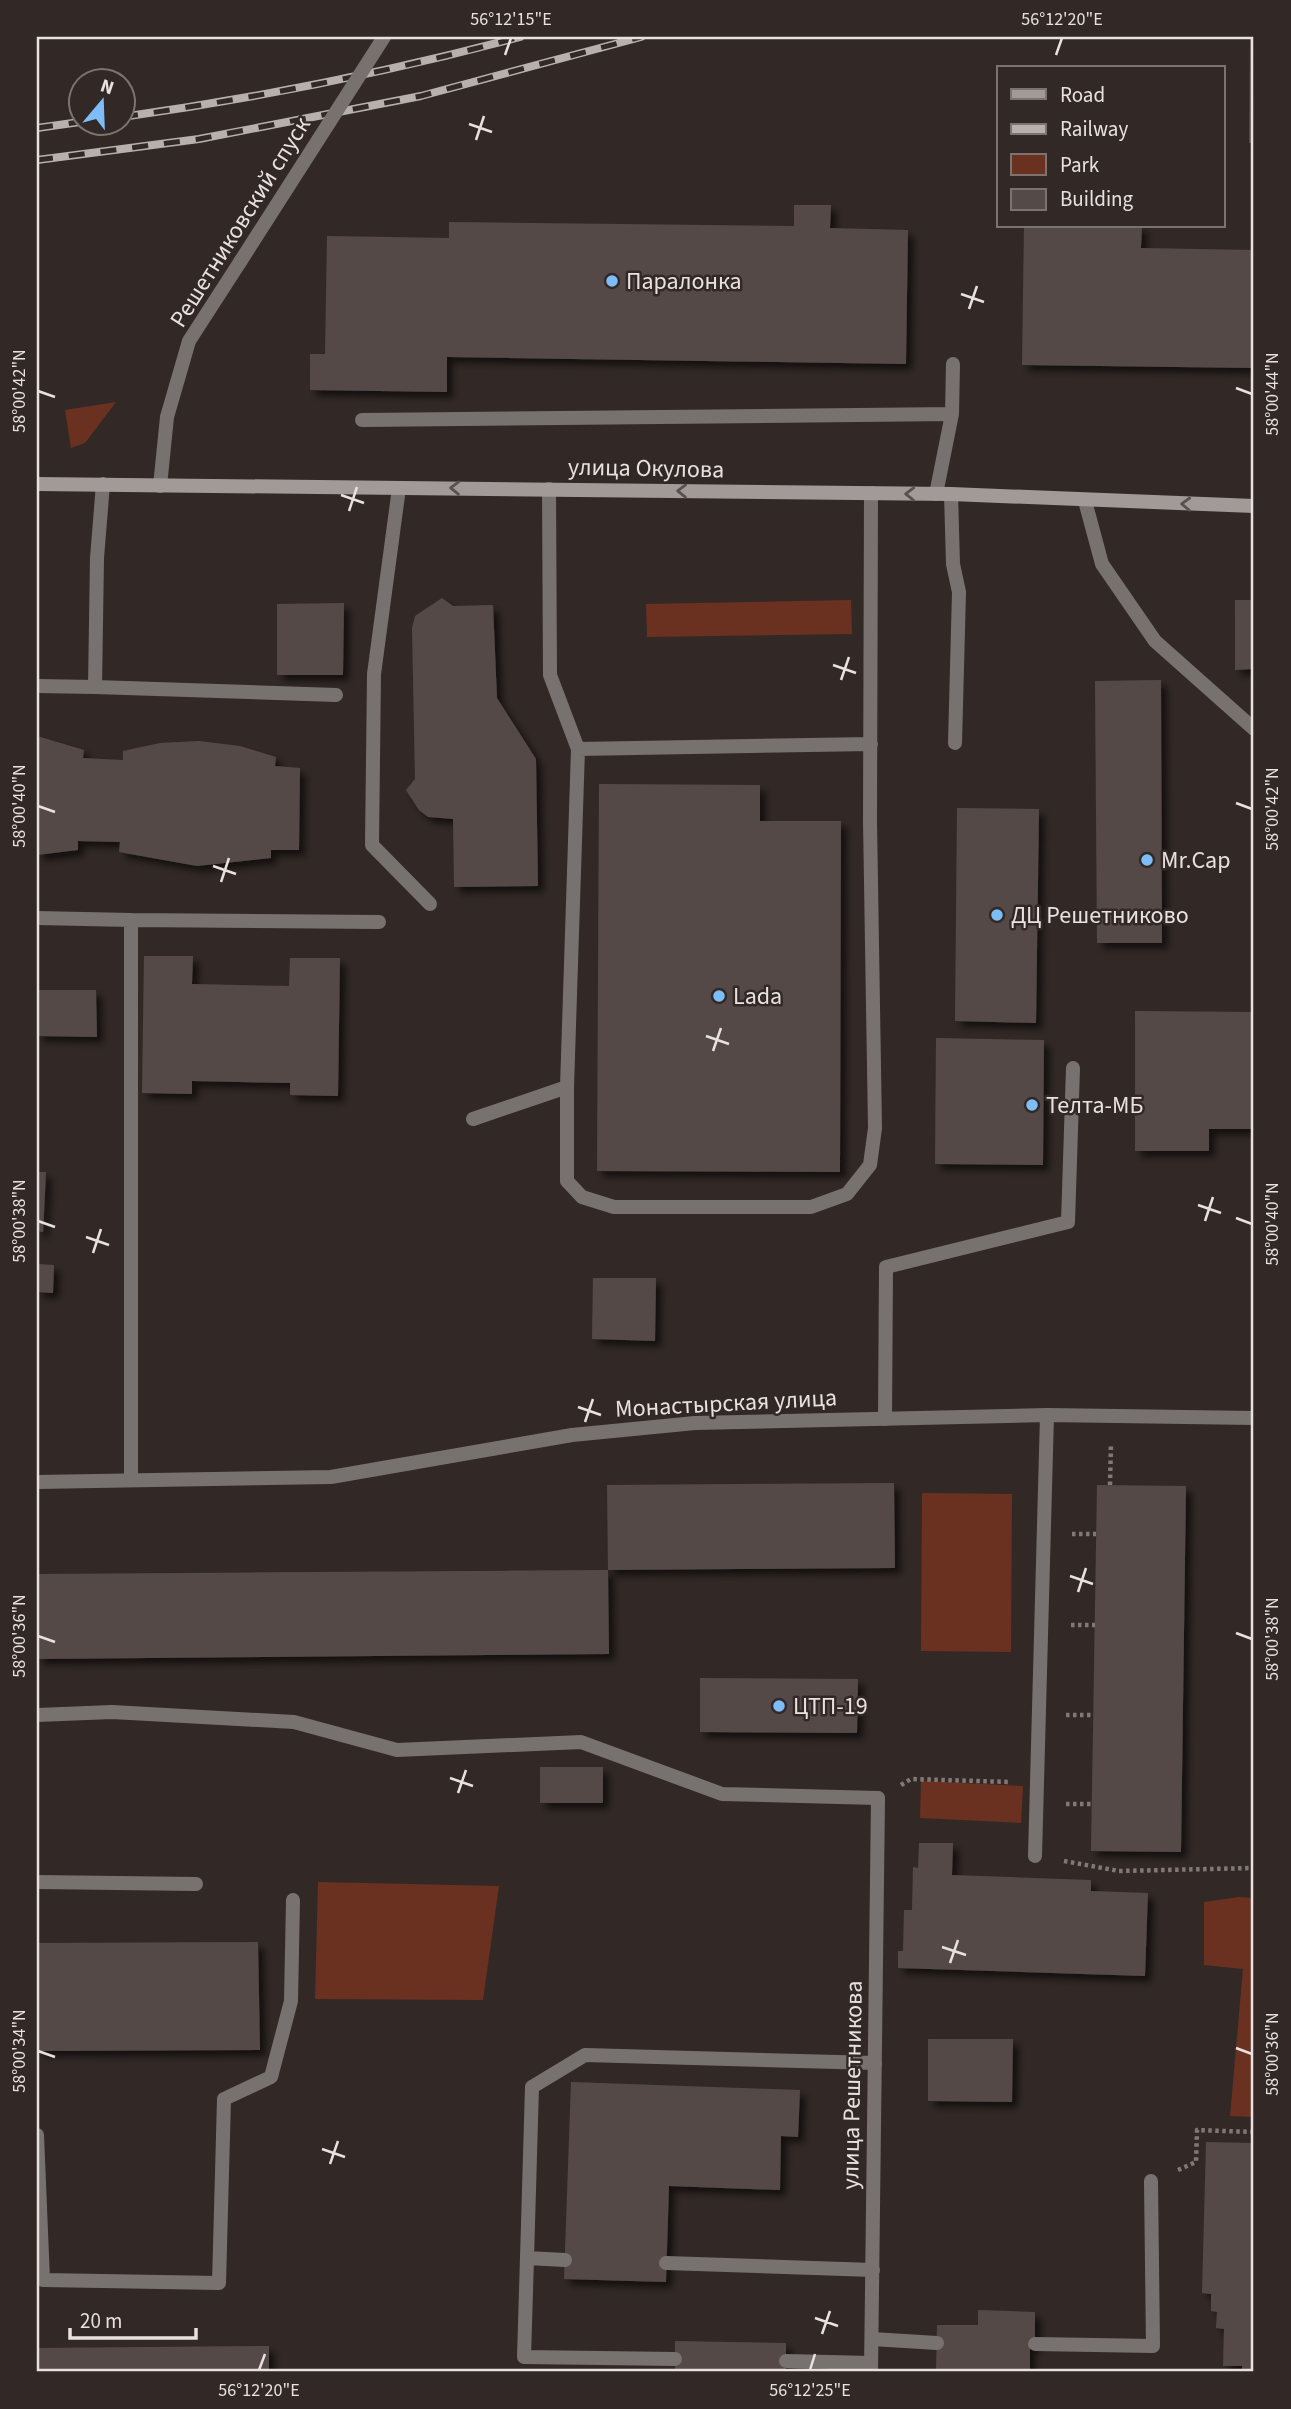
<svg xmlns="http://www.w3.org/2000/svg" width="1291" height="2409" font-family="'Source Sans 3',sans-serif">
<style>
.green{fill:#6a3120}
.building{fill:#544a47;filter:url(#shadow)}
.lines{fill:none;stroke-linecap:round;stroke-linejoin:round}
.path{stroke:#817976;stroke-width:4.5;stroke-dasharray:3.5 3.5;stroke-linecap:butt}
.lane{stroke:#777270;stroke-width:14}
.street{stroke:#777270;stroke-width:14}
.secondary{stroke:#a29a98;stroke-width:14}
.rail-casing{stroke:#b7b0ad;stroke-width:8}
.rail{stroke:#322926;stroke-width:5;stroke-dasharray:16;stroke-linecap:butt}
.street-bridge{stroke:#777270;stroke-width:14}
.oneway{stroke:#59514e}
.ticks{fill:none;stroke:#e8e1df;stroke-width:2.5}
.poi-dot{fill:#7dbef9;stroke:#322926;stroke-width:2.5}
.labels{text-anchor:middle;stroke-width:5;stroke-linejoin:round;paint-order:stroke}
.street-label{font-size:24px;fill:#e8e1df;stroke:#322926}
.poi-label{font-size:24px;fill:#e8e1df;stroke:#322926;text-anchor:start}
.neatline{fill:none;stroke:#e8e1df;stroke-width:2.5}
.ticks-label{font-size:18px;text-anchor:middle;fill:#e8e1df}
</style>
<defs>
<filter id="shadow"><feDropShadow dx="6" dy="6" stdDeviation="3.5" flood-color="#0009"/></filter>
</defs>
<rect width="100%" height="100%" fill="#322926"/>
<path class="green" d="M116,402L85,443L71,448L65,410Z
M851,600L852,634L647,637L646,604Z
M922,1493L1012,1494L1011,1652L921,1651Z
M921,1781L1023,1786L1021,1823L920,1818Z
M318,1882L499,1886L483,2000L315,1999Z
M1239,1897L1254,1898V2117L1230,2116L1243,1969L1204,1965V1902Z"/>
<path class="building" d="M1250,37H1254V143H1249Z
M794,205H831L830,228L908,230L906,364L447,357V392L310,390V354H325L327,236L449,238V222L794,226Z
M1024,226H1142L1141,248L1254,250V368L1022,365Z
M442,598L453,606L493,605L497,698L536,759L538,886L454,887L453,819L428,817L419,810L406,790L415,779L412,628L415,616Z
M1235,600H1254V669L1235,670Z
M344,603L343,675H277V604Z
M1161,680L1162,943H1097L1095,681Z
M37,736L84,750L83,758L123,760V751L160,743L199,741L240,746L276,757L275,766L300,768L299,850H271V858L197,866L119,852L120,842L78,841V850L37,855Z
M599,784L760,785V821H841L840,1172L597,1171Z
M957,808L1039,809L1036,1023L955,1021Z
M144,956H193L192,984L289,986L290,958H340L338,1096L290,1095V1083L192,1081V1094L142,1093Z
M37,990H96L97,1037L37,1036Z
M1135,1011L1254,1012V1129H1209V1151H1135Z
M936,1038L1044,1040L1043,1165L935,1164Z
M37,1172H46L43,1232L37,1231Z
M37,1264L54,1265L53,1293L37,1292Z
M593,1278H656L655,1341L592,1339Z
M894,1483L895,1568L608,1570L607,1485Z
M1097,1485L1186,1486L1181,1852L1091,1851Z
M608,1570L609,1654L37,1659V1574Z
M700,1678L858,1679L857,1733L700,1732Z
M540,1767H603V1803H540Z
M919,1843H953L952,1875L1091,1880V1891L1148,1893L1145,1976L898,1968V1951H903L904,1910H912L913,1867L918,1868Z
M258,1942L260,2050L37,2051V1943Z
M928,2039H1013L1012,2102L928,2101Z
M571,2082L800,2090L798,2137L781,2136L780,2190L669,2186L666,2282L564,2279Z
M1206,2142L1254,2143V2372H1242V2366H1223L1224,2329L1216,2328L1217,2312L1211,2311V2294L1202,2293Z
M978,2310L1035,2312V2347H1030V2372H936L937,2325H978Z
M675,2341L786,2343V2372H675Z
M269,2346V2372H37V2348Z"/>
<g class="lines">
<path class="path" d="M1110,1485L1111,1443
M1072,1534H1096
M1071,1625H1095
M1066,1715H1093
M901,1785L911,1779L1010,1782
M1066,1804H1092
M1064,1861L1119,1871L1254,1868
M1178,2170L1196,2162L1197,2130L1254,2132"/>
<path class="lane" d="M362,420L952,414
M103,484L97,558L95,687L336,695
M399,488L374,674L372,845L430,904
M936,494L952,414L953,364
M951,494L953,564L959,592L955,743
M1085,501L1102,564L1155,641L1254,729
M37,686L95,687
M578,749L871,744
M37,918L131,920
M567,1087V1181L582,1197L614,1207H811L847,1194L870,1165L875,1128L870,821L871,493
M473,1119L567,1087L578,749L550,675L549,489
M885,1419L886,1267L1068,1222L1073,1068
M131,1480V920L379,922
M37,1715L112,1712L294,1722L397,1750L581,1742L722,1794L878,1798
M1035,1856L1047,1415
M37,1882L196,1884
M37,2135L43,2280L219,2283L224,2099L271,2077L291,2001L293,1900
M527,2258L524,2357L675,2359
M565,2260L527,2258L532,2087L585,2055L875,2063
M666,2263L873,2270
M872,2339L937,2343
M1035,2344L1153,2346L1151,2181
M786,2361L871,2363"/>
<path class="street" d="M160,486L167,417L189,341L240,262
M37,1482L331,1477L572,1435L695,1423L1047,1415L1254,1418
M871,2372L878,1798"/>
<path class="secondary" d="M37,484L951,494L1254,506"/>
<defs>
<path id="rail" d="M122,117C257,98 389,72 520,37
M37,128L80,122
M37,160L199,139L421,96L641,37"/>
</defs>
<use href="#rail" class="rail-casing"/>
<use href="#rail" class="rail"/>
<path class="street-bridge" d="M240,262L384,37"/>
</g>
<defs><path id="oneway-chevron" d="M-2-3.5L2.5 0L-2 3.5" fill="none" stroke-width="1.6" stroke-linecap="round" stroke-linejoin="round" transform="scale(1.75)"/></defs>
<g class="oneway">
<use href="#oneway-chevron" transform="translate(455 488) rotate(-179)"/>
<use href="#oneway-chevron" transform="translate(682 491) rotate(-179)"/>
<use href="#oneway-chevron" transform="translate(910 494) rotate(-179)"/>
<use href="#oneway-chevron" transform="translate(1186 504) rotate(-178)"/>
</g>
<path class="ticks" d="M505,55L511,38M1056,55L1062,38M469,124L492,132M476,140L484,116M961,294L984,302M969,309L977,286M1236,388L1252,394M38,391L55,397M341,495L364,503M349,511L357,487M833,665L856,673M841,680L849,657M1236,803L1252,809M38,806L55,812M213,866L236,874M221,882L229,858M706,1036L729,1044M713,1051L721,1028M1198,1205L1221,1213M1236,1218L1252,1224M38,1221L55,1227M1205,1221L1213,1197M86,1237L109,1245M93,1253L101,1229M578,1407L601,1415M585,1422L593,1399M1070,1576L1093,1584M1078,1592L1086,1568M1236,1633L1252,1639M38,1636L55,1642M450,1778L473,1786M458,1793L466,1770M942,1947L966,1955M950,1963L958,1940M1236,2048L1252,2054M38,2051L55,2057M322,2149L345,2157M330,2164L338,2141M815,2318L838,2326M822,2334L830,2311M259,2370L265,2354M810,2370L815,2354"/>
<g class="poi-dot">
<circle cx="612" cy="281" r="7"/>
<circle cx="1147" cy="860" r="7"/>
<circle cx="997" cy="915" r="7"/>
<circle cx="719" cy="996" r="7"/>
<circle cx="1032" cy="1105" r="7"/>
<circle cx="779" cy="1706" r="7"/>
</g>
<g class="labels">
<g class="street-label">
<text transform="translate(240 222) rotate(-58)" y="8">Решетниковский спуск</text>
<text transform="translate(646 468) rotate(1)" y="8">улица Окулова</text>
<text transform="translate(726 1403) rotate(-3)" y="8">Монастырская улица</text>
<text transform="translate(852 2085) rotate(-89)" y="8">улица Решетникова</text>
</g>
<g class="poi-label">
<text x="626" y="289">Паралонка</text>
<text x="1161" y="868">Mr.Cap</text>
<text x="1011" y="923">ДЦ Решетниково</text>
<text x="733" y="1004">Lada</text>
<text x="1046" y="1113">Телта-МБ</text>
<text x="793" y="1714">ЦТП-19</text>
</g>
</g>
<rect width="1291" height="2409" fill="none" stroke="#322926" stroke-width="77"/>
<rect x="997" y="66" width="228" height="161" fill="#322926" stroke="#7b7370" stroke-width="2"/>
<rect x="1011" y="89" width="35" height="10" fill="#a29a98" stroke="#7b7370" stroke-width="2"/>
<text x="1060" y="102" font-size="21" fill="#e8e1df">Road</text>
<rect x="1011" y="124" width="35" height="10" fill="#b7b0ad" stroke="#7b7370" stroke-width="2"/>
<text x="1060" y="136" font-size="21" fill="#e8e1df">Railway</text>
<rect x="1011" y="154" width="35" height="21" fill="#6a3120" stroke="#7b7370" stroke-width="2"/>
<text x="1060" y="172" font-size="21" fill="#e8e1df">Park</text>
<rect x="1011" y="189" width="35" height="21" fill="#544a47" stroke="#7b7370" stroke-width="2"/>
<text x="1060" y="206" font-size="21" fill="#e8e1df">Building</text>
<g transform="translate(102 102) rotate(19)"><circle r="33" fill="#322926" stroke="#7b7370" stroke-width="2"/>
<path d="M0-5L12 26L0 18L-12 26Z" fill="#7dbef9"/>
<text y="-10" font-size="19" font-weight="bold" text-anchor="middle" fill="#e8e1df">N</text>
</g>
<path d="M70 2328v10h126v-10" fill="none" stroke="#e8e1df" stroke-width="3.5"/>
<text x="80" y="2328" font-size="21" fill="#e8e1df" stroke="#322926" stroke-width="5" paint-order="stroke">20 m</text>
<rect x="38" y="38" width="1214" height="2332" class="neatline"/>
<g class="ticks-label">
<text x="511" y="25">56°12'15"E</text>
<text x="1062" y="25">56°12'20"E</text>
<text transform="translate(19 391) rotate(-90)" y="6">58°00'42"N</text>
<text transform="translate(1272 394) rotate(-90)" y="6">58°00'44"N</text>
<text transform="translate(19 806) rotate(-90)" y="6">58°00'40"N</text>
<text transform="translate(1272 809) rotate(-90)" y="6">58°00'42"N</text>
<text transform="translate(19 1221) rotate(-90)" y="6">58°00'38"N</text>
<text transform="translate(1272 1224) rotate(-90)" y="6">58°00'40"N</text>
<text transform="translate(19 1636) rotate(-90)" y="6">58°00'36"N</text>
<text transform="translate(1272 1639) rotate(-90)" y="6">58°00'38"N</text>
<text transform="translate(19 2051) rotate(-90)" y="6">58°00'34"N</text>
<text transform="translate(1272 2054) rotate(-90)" y="6">58°00'36"N</text>
<text x="259" y="2396">56°12'20"E</text>
<text x="810" y="2396">56°12'25"E</text>
</g>
</svg>
